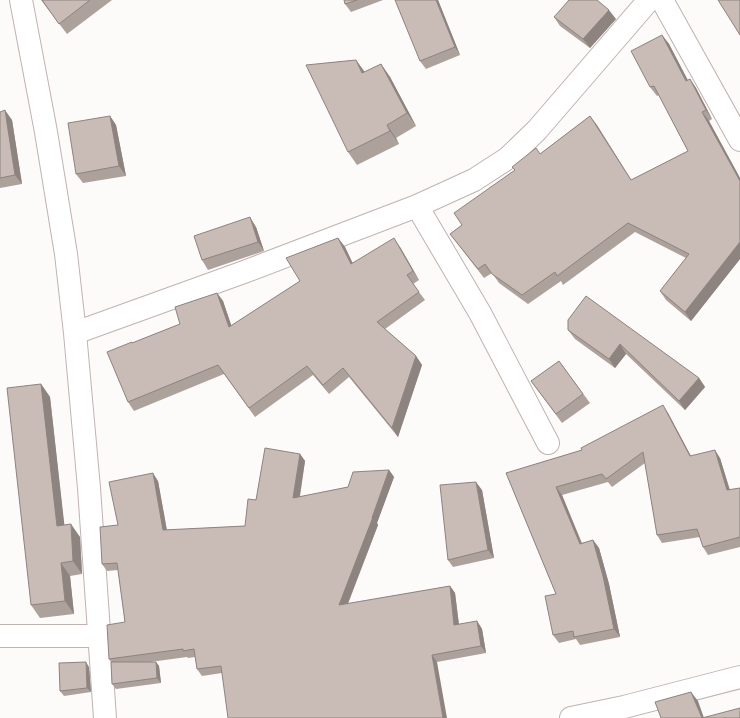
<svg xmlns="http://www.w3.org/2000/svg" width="740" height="718" font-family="'Work Sans',sans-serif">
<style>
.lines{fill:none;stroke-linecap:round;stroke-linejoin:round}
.minor-casing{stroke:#c1b2b2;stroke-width:24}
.minor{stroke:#fff;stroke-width:22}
.wall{fill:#ada19c}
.shaded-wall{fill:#8d837f}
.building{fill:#c9bbb5;stroke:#8d837f}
</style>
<rect width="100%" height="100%" fill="#fdfafa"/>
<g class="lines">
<defs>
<path id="minor" d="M21,0L46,132L66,254L75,333L89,488L105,718
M662,0L740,140
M417,206L480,313L548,443
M75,333L244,272L417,206L474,180L508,158L537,130L649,0
M0,636H100
M571,718L624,707L740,677"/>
</defs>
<use href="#minor" class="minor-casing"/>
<use href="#minor" class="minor"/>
</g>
<path class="wall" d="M41,0H112L67,34Z
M344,0H383L351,12L345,4Z
M438,0L460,55L426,69L420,61Z
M554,17L616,19L590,48L560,26Z
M662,35L669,44L688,81L690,79L696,88L712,119L709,121L740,178V259L691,321L666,300L660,291L686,258L635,232L563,285L561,281L528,304L499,283L492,273L484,278L450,234L462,225L540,154L590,116L631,180L688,151L659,95L657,96L650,87Z
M356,60L365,72L381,64L390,77L416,126L396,138L399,144L357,165L348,152Z
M0,112L12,120L22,184L0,188Z
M110,116L116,125L126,176L83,183L76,174Z
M256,227L264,251L208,270L202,260Z
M338,238L345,247L352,263L400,247L419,280L413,284L425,300L385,329L416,356L422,365L398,437L349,377L329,394L313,375L255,417L224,374L134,411L128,402L133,343L180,324L217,293L223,301L231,326L300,281Z
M568,320L699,378L705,387L685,410L626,354L615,368L575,339L568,330Z
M559,361L590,403L562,423L531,381Z
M41,384L50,397L64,525L80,537L82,574L70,576L74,614L40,618L31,605Z
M668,413L691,456L720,458L730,490L740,488V547L708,555L703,547L700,537L662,543L657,535L645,463L612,487L608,482L562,495L582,543L593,540L599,548L609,584L620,637L580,645L576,639L559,643L553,635L556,594L506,473L582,450Z
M300,454L305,461L300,497L348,487L389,470L394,477L377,523L378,525L348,604L450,586L455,593L459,625L477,621L482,629L486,653L437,662L222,673L202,676L197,669L195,657L188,658L187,657L150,662H156L159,666L161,683L116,689L112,684L111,662L109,659L125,622L118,570L107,571L102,564L118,525L158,481L167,530L245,526L256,500Z
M482,490L494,558L453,567L448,560Z
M89,667L91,692L64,696L60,691Z"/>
<path class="shaded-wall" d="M436,0H438L460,55L455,47Z
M609,10L616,19L590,48L583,39Z
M662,35L669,44L693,90L686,81Z
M356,60L365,73H362Z
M381,64L390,77L416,126L407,113Z
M690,79L696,88L712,119L706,110Z
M5,110L12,120L22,184L15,175Z
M702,112L709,121L740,178V181Z
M110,116L116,125L126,176L119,166Z
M590,116L597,125L637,189L631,180Z
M387,125L396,138L399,144L390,131Z
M250,217L256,227L264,251L258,242Z
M338,238L345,247L357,272L351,264Z
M394,238L400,247L419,280L413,271Z
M740,242V259L691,321L685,312Z
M217,293L223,301L235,336L229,327Z
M620,344L626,354L615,368L609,359Z
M416,356L422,365L398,437L392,428Z
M699,378L705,387L685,410L679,401Z
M41,384L50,397L66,539L57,526Z
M663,405L668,413L695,464L690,456Z
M715,450L720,458L732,498L727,490Z
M300,454L305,461L298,506L293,498Z
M389,470L394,477L377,523L378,525L344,613L339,605Z
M153,473L158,481L168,537L163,530Z
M476,482L482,490L494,558L488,550Z
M556,487L562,495L585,552L580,544Z
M71,524L80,537L82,574L73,561Z
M593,540L599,548L609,584L620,637L614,629Z
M61,563L70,576L74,614L65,601Z
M450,586L455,593L460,633L454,625Z
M477,621L482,629L486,653L481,646Z
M432,655L437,662L447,718H443Z
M86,662L89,667L91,692L87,688Z
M156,662L159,666L161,683L157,678Z
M691,692L698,701L704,718H702Z"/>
<path class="building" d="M42,0H90L59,24Z
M344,0H357L345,4Z
M395,0H436L455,47L420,61Z
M569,0H597L609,10L583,39L554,17Z
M718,0H740V35Z
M662,35L686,81L690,79L706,110L702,112L740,181V242L685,312L660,291L689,254L628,223L557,276L555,272L522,295L492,274L485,264L478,269L450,234L462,225L454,213L515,170L512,167L536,148L540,154L590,116L631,180L688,151L654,86L650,87L631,51Z
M356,60L362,73L381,64L407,113L387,125L390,131L348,152L306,65Z
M5,110L15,175L0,178V112Z
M110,116L119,166L76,174L68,123Z
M250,217L258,242L202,260L194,236Z
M338,238L351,264L394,238L413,271L407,275L419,292L377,322L416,356L392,428L343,368L323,385L307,366L249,408L218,365L128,402L107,352L132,342V343L180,324L175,307L217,293L229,327L300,281L286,258Z
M586,296L699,378L679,401L620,344L609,359L568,330V320Z
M559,361L583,394L556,414L531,381Z
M41,384L57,526L71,524L73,561L61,563L65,601L31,605L7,388Z
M663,405L690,456L715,450L727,490L740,488V537L703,547L697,529L657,535L643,452L606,479L602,474L556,487L580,544L593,540L603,576L614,629L574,637L573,631L553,635L545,596L556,594L506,473L582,450L581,448Z
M265,448L300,454L293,498L348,487L353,472L389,470L372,518L373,517L339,605L450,586L454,625L477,621L481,646L432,655L443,718H228L221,666L197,669L194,649L183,651V649L109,659L107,625L125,622L117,563L102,564L100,527L118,525L109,482L153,473L163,530L245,526L248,499L256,500Z
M476,482L488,550L448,560L440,485Z
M86,662L87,688L60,691L59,663Z
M111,662H156L157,678L112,684Z
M691,692L702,718L740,708V718H661L655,702Z"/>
</svg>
